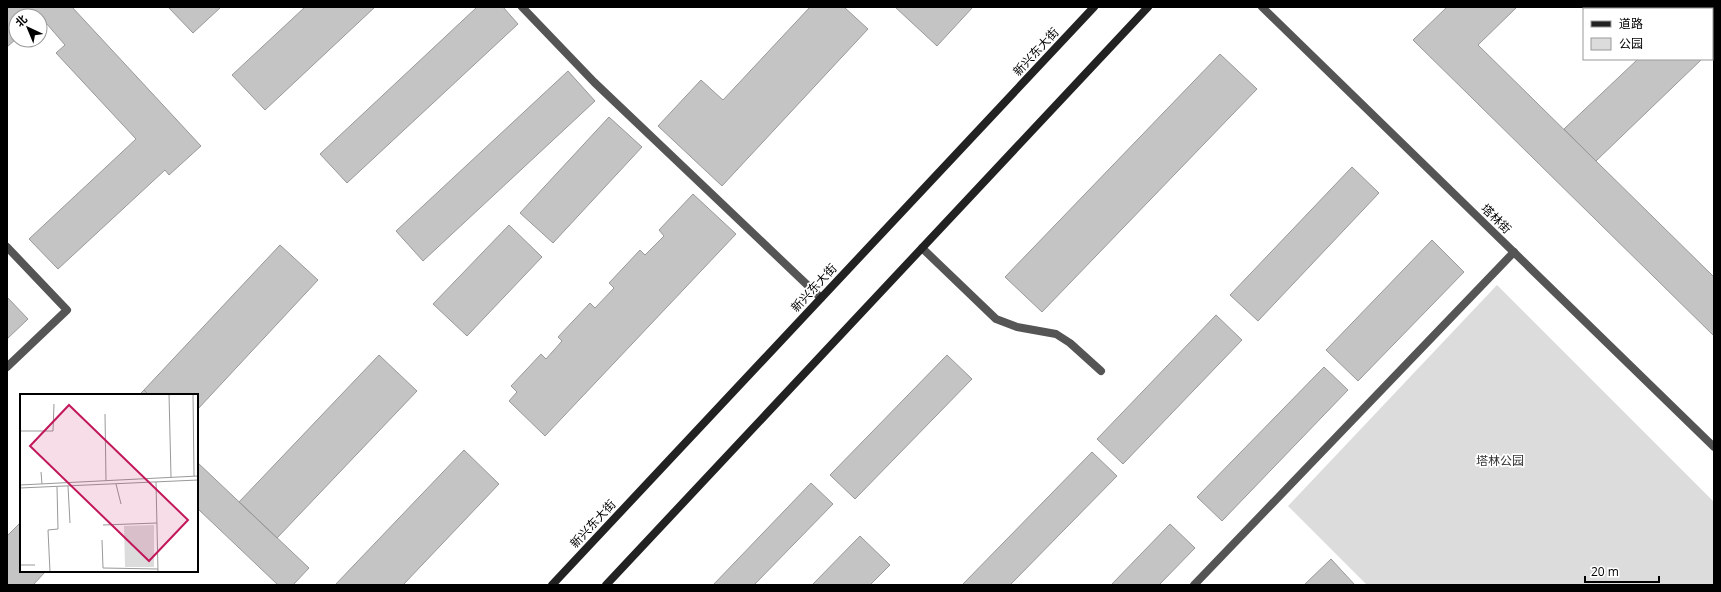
<svg xmlns="http://www.w3.org/2000/svg" width="1721" height="592" font-family="'Open Sans','Noto Sans SC',sans-serif">
<style>
.green{fill:#dcdcdc}
.building{fill:#c4c4c4;stroke:#999}
.lines{fill:none;stroke-linecap:round;stroke-linejoin:round}
.service{stroke:#555;stroke-width:8}
.tertiary{stroke:#555;stroke-width:8}
.secondary{stroke:#222;stroke-width:8}
.labels{text-anchor:middle;stroke-width:3.5;stroke-linejoin:round;paint-order:stroke}
.street-label{font-size:12px;fill:#000;stroke:#fff}
.park-label{font-size:12px;fill:#333;stroke:#fff}
.inset-road{fill:none;stroke:#999;stroke-width:1}
.view{fill:#c2185b;fill-opacity:0.15;stroke:#c2185b;stroke-width:2}
.inset-edge{fill:none;stroke:#000;stroke-width:2}
</style>
<rect width="100%" height="100%" fill="#fff"/>
<path class="green" d="M1497,285L1714,502V585H1367L1288,506Z"/>
<path class="building" d="M7,7H72L201,146L169,175L165,170L58,269L29,239L136,139L56,53L65,45L40,16H16V39L7,47Z
M168,7H221L193,33Z
M305,7H375L265,110L232,75Z
M477,7H503L518,24L347,183L320,154Z
M810,7H844L868,29L722,186L658,126L701,80L723,100Z
M895,7H973L937,46Z
M1447,7H1517L1478,45L1714,277V336L1413,40Z
M1712,29L1714,31V48L1712,50Z
M1220,54L1257,89L1042,312L1005,277Z
M1638,59H1702L1596,161L1564,129Z
M568,71L595,101L423,261L396,231Z
M609,117L642,147L553,243L520,213Z
M1352,167L1379,193L1258,321L1230,295Z
M693,194L736,234L545,436L509,401L517,392L511,386L541,354L546,359L562,341L558,337L590,303L595,308L614,288L609,283L640,250L645,255L664,236L659,230Z
M509,225L542,257L467,336L433,304Z
M1432,240L1464,272L1358,381L1326,350Z
M280,245L318,280L197,410V395H149L144,390Z
M7,297L28,319L7,339Z
M1216,315L1242,340L1123,464L1097,439Z
M379,355L417,391L277,538L239,502Z
M947,355L972,379L855,499L830,475Z
M1324,367L1348,390L1222,521L1197,497Z
M144,390L149,395H139Z
M464,450L499,484L403,585H335Z
M1092,452L1117,476L1010,585H962Z
M197,462L309,568L293,585H278L197,508Z
M811,483L833,504L754,585H713Z
M21,522V571H46L33,585H7V536Z
M1170,524L1195,548L1159,585H1111Z
M860,536L890,565L870,585H812Z
M1331,559L1355,585H1304Z"/>
<g class="lines">
<path class="service" d="M522,7L594,82L821,298
M7,247L67,310L7,367
M922,248L996,319L1017,327L1056,334L1070,343L1101,371
M1194,585L1514,252"/>
<path class="tertiary" d="M1262,7L1714,447"/>
<path class="secondary" d="M552,585L1094,7
M606,585L1148,7"/>
</g>
<g class="labels">
<g class="street-label">
<text transform="translate(1036 52) rotate(-47)" y="4">新兴东大街</text>
<text transform="translate(1496 219) rotate(44)" y="4">塔林街</text>
<text transform="translate(814 288) rotate(-47)" y="4">新兴东大街</text>
<text transform="translate(593 524) rotate(-47)" y="4">新兴东大街</text>
</g>
<g class="park-label">
<text x="1500" y="465">塔林公园</text>
</g>
</g>
<g transform="translate(20 394)">
<rect width="178" height="178" fill="#fff"/>
<path d="M134,131V173H105L104,132Z" fill="#dcdcdc"/>
<path class="inset-road" d="M149,0L151,83M173,0L174,82M85,20L86,87M0,37H33L34,10M21,78L22,90M136,88L138,178M96,90L101,110M0,91L178,82M48,92L50,129M0,94L178,86M83,131L137,129M82,146L83,174L138,175M0,178V171H15M30,178L28,136L38,135L37,93"/>
<path class="view" d="M49,11L168,126L129,167L10,52Z"/>
<rect width="178" height="178" class="inset-edge"/>
</g>
<rect width="1721" height="592" fill="none" stroke="#000000" stroke-width="16"/>
<rect x="1583" y="8" width="130" height="52" fill="#ffffff" stroke="#999999"/>
<rect x="1591" y="21" width="20" height="6" fill="#222222" stroke="#999999"/>
<text x="1619" y="28" font-size="12" fill="#000000">道路</text>
<rect x="1591" y="38" width="20" height="12" fill="#dcdcdc" stroke="#999999"/>
<text x="1619" y="48" font-size="12" fill="#000000">公园</text>
<g transform="translate(28 28) rotate(316)"><circle r="19" fill="#ffffff" stroke="#999999"/>
<path d="M0-3L7 15L0 10L-7 15Z" fill="#000000"/>
<text y="-6" font-size="11" font-weight="bold" text-anchor="middle" fill="#000000">北</text>
</g>
<path d="M1585 576v6h74v-6" fill="none" stroke="#000000" stroke-width="2"/>
<text x="1591" y="576" font-size="12" fill="#000000" stroke="#ffffff" stroke-width="3" paint-order="stroke">20 m</text>
</svg>
